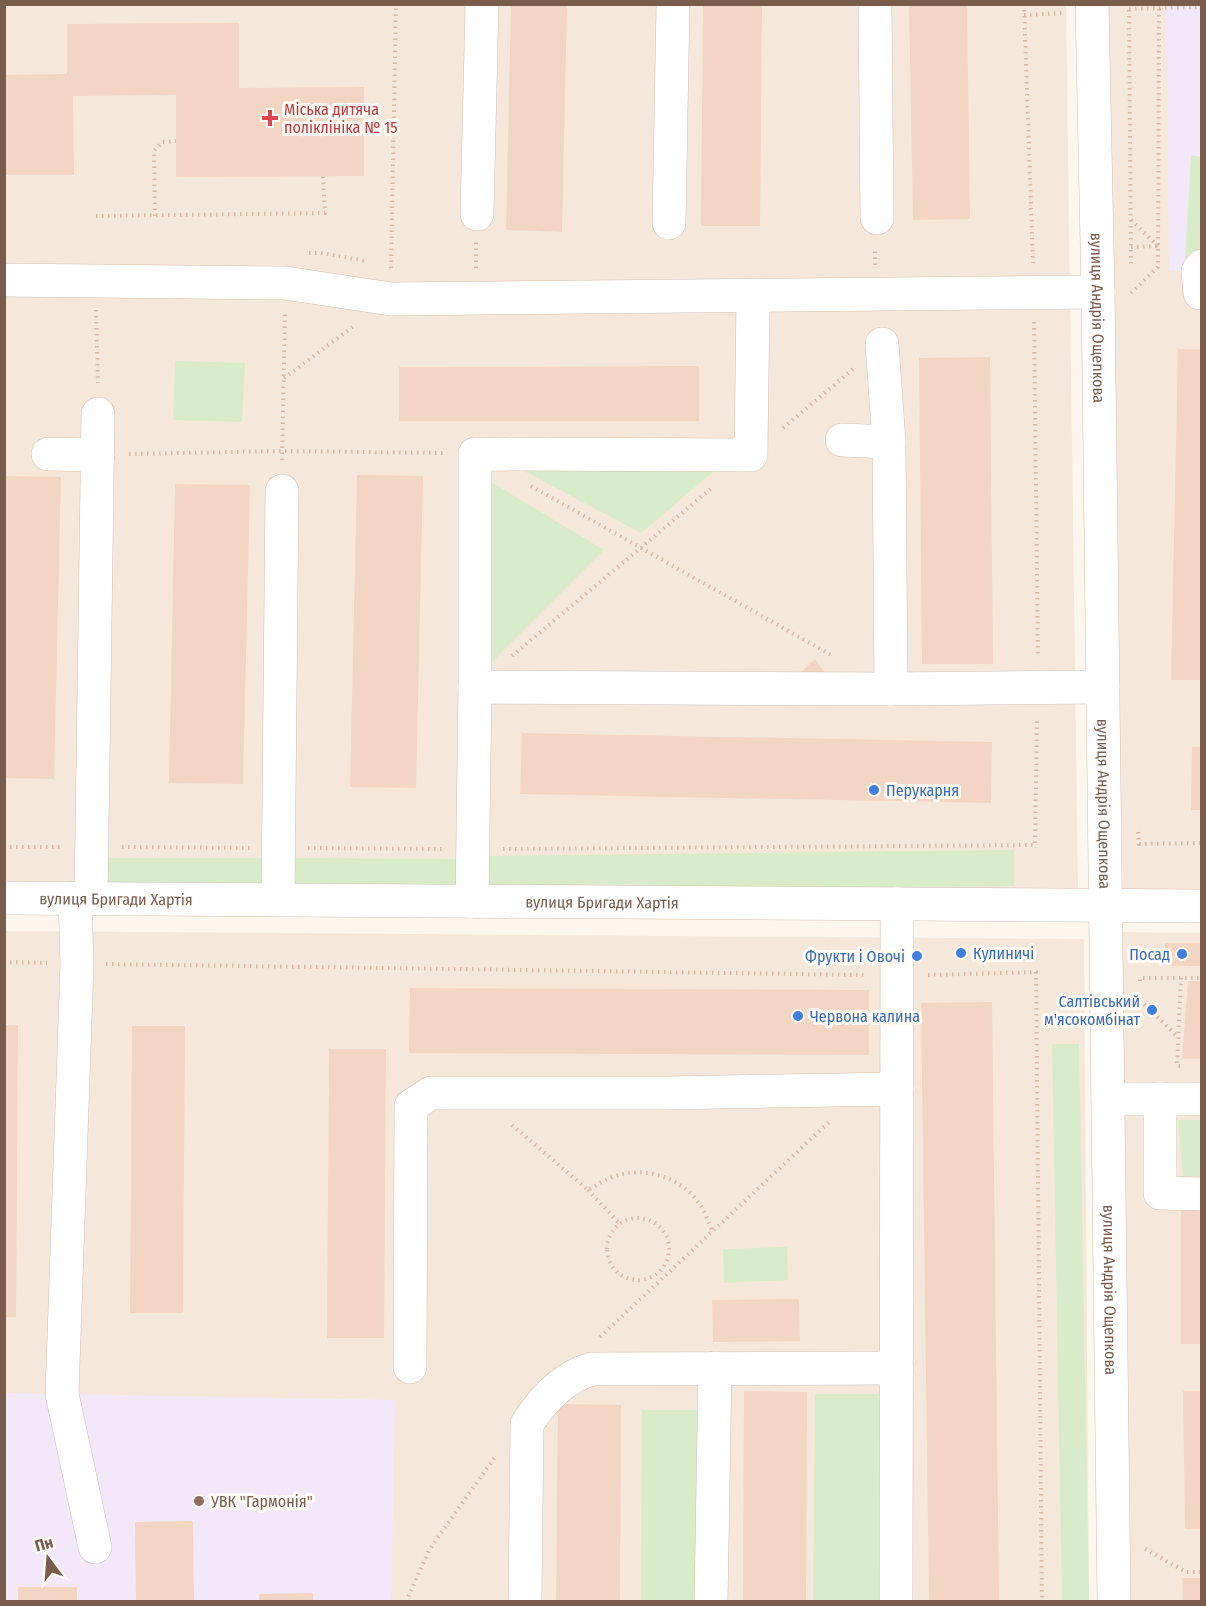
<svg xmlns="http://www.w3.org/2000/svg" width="1206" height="1606" font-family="'Fira Sans Condensed',sans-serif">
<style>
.residential{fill:#f5e8da}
.education{fill:#f3e8fa}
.green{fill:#d8ecc9}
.building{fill:#f3d5c3}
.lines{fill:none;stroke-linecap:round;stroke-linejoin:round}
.minor-casing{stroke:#d1beb0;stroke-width:34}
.path{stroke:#d9b8a5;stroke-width:4;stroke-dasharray:1.5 4.5;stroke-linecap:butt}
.minor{stroke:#fff;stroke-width:33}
.health-dot{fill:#e0444e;stroke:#fffaf3;stroke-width:2}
.shop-dot{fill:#3f7fe0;stroke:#fffaf3;stroke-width:2}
.education-dot{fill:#8d6e63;stroke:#fffaf3;stroke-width:2}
.labels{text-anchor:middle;stroke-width:6;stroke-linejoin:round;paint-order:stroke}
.health-label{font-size:16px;fill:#be3a42;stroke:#fffaf3;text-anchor:start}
.street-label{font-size:16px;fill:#7a5c4d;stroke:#fffaf3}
.shop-label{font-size:16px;fill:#366cbe;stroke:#fffaf3;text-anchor:start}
.education-label{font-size:16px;fill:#785e54;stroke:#fffaf3;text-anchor:start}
</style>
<rect width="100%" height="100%" fill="#fdf6ec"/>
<path class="residential" d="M5,5H1066L1078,890L5,884Z
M1101,5H1201V895H1123Z
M5,931L1084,939L1089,1601L5,1602Z
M1119,932L1201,933V1601H1127Z"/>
<path class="education" d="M1166,5H1201V271H1169Z
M5,1393L395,1400L391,1601L5,1602Z"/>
<path class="green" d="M1191,155L1201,157V260H1185Z
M175,361L245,363L242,422L173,420Z
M726,461L641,533L507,462Z
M486,479L604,550L489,665Z
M1014,850V886L485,892L484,856Z
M100,858H270V890H100Z
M292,858L460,859L459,891L292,890Z
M1052,1044H1079L1089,1601H1062Z
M1178,1120H1201V1177L1183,1176Z
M787,1247L788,1280L724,1283L723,1249Z
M815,1394H888L886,1601L813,1602Z
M642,1410H698L697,1601L641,1602Z"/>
<path class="building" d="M511,4H567L562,232L506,230Z
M703,4H762L760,226H701Z
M909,4H967L970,219L913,220Z
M239,23V88L364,87V176L176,177V95L73,96L74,175H4V75L67,74V24Z
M1178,349H1202V680H1171Z
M990,357L993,664H922L919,358Z
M699,366V421H399V367Z
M357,475L423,476L416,788L350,787Z
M4,476L61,477L54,779L4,778Z
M175,484L250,485L243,784L169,783Z
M815,659L829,679L800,673Z
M522,733L992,742L991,803L520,794Z
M1192,747H1202V810H1191Z
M1165,943H1202V966H1165Z
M1188,981H1202V1059H1182Z
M410,988L869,990V1055L409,1053Z
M992,1002L999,1602H929L921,1003Z
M4,1025H18L16,1317H4Z
M132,1026H185L183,1313H130Z
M329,1049H386L384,1338H327Z
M1181,1208H1202V1344H1181Z
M799,1299L800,1341L713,1342L712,1300Z
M744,1391L807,1392L806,1602H743Z
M1183,1391H1202V1529H1185Z
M558,1404L621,1405L620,1602H556Z
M193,1521L194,1602H136L135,1522Z
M1182,1578H1202V1602H1183Z
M18,1587H77V1602H18Z
M313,1593V1602H259V1594Z"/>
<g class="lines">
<defs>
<g id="minor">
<path d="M875,4L877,218"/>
<path id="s1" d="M1092,4L1098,292L1114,1602"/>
<path d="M477,214L482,4"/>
<path d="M669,223L673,4"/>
<path d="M4,280L285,283L391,299L1098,292"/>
<path d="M1200,293L1198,271L1202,266"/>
<path d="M882,344L889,442L891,689"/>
<path d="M842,440L889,442"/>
<path d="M48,454L98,455"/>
<path d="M475,687V454L751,455L753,296"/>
<path id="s2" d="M4,898L1202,906"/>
<path d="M75,898L77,964L62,1394L95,1547"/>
<path d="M91,898L98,414"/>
<path d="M278,899L282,491"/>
<path d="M472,901L475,687L891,689L1103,687"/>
<path d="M1108,1099H1202"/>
<path d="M1160,1099V1193L1202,1194"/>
<path d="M410,1367L411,1106L431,1093H667L897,1089"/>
<path d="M525,1602L527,1424C543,1399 563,1377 592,1369L897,1368"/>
<path d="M711,1602L715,1368"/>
<path d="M896,1602L897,904"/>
</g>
</defs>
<use href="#minor" class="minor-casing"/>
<path class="path" d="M1024,4L1033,263
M1129,4L1131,267
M1129,9L1202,7
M1024,15L1063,13
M96,216L325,213L323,176
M155,216L154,151L162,142L176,141
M1131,220L1158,246
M1131,247L1157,246
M309,253H321L366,261
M875,265V249
M391,268L396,4
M476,268V242
M1131,293L1158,267L1159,4
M96,310L98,383
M1034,322L1038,656
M284,378L354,326
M783,428L853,369
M129,454L282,451L445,453
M282,460L285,312
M531,486L833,656
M512,656L713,487
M1138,832L1139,844L1202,843
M4,847H61
M122,847L250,848
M308,848L442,849
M503,849L1035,845L1037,718
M4,962L47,963
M106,964L866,975
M928,975L1036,972L1042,1602
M1140,981V978H1202
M1140,1000L1178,1037
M1180,1066H1177L1181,978
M512,1125L588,1190C596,1186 604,1180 613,1177C641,1165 681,1177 698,1202C705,1210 708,1222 713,1232
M588,1190L620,1224
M607 1249a31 31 0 1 1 62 0a31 31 0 1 1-62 0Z
M600,1337L829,1122
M1145,1549L1186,1572H1202
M406,1602L429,1550L495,1457"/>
<use href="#minor" class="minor"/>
</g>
<path class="health-dot" d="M267 109h6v6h6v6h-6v6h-6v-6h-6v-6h6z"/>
<g class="shop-dot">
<circle cx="874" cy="790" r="6"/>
<circle cx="961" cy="953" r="6"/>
<circle cx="1182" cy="954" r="6"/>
<circle cx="917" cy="956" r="6"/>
<circle cx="1152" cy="1010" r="6"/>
<circle cx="798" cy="1016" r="6"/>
</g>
<circle class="education-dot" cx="199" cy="1501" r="6"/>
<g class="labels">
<g class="health-label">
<text x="284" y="115">Міська дитяча<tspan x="284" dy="18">поліклініка № 15</tspan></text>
</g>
<g class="street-label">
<text dy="6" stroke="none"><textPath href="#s1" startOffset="314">вулиця Андрія Ощепкова</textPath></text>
<text dy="6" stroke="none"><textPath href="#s1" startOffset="800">вулиця Андрія Ощепкова</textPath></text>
<text dy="6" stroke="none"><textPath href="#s2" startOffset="112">вулиця Бригади Хартія</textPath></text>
<text dy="6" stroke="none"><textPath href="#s2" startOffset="598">вулиця Бригади Хартія</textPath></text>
<text dy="6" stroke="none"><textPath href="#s1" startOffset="1286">вулиця Андрія Ощепкова</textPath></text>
</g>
<g class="shop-label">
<text x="886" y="796">Перукарня</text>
<text x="973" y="959">Кулиничі</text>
<text x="1170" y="960" text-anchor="end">Посад</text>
<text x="905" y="962" text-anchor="end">Фрукти і Овочі</text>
<text x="1140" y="1007" text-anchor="end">Салтівський<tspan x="1140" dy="18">м'ясокомбінат</tspan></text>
<text x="810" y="1022">Червона калина</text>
</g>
<g class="education-label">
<text x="211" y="1507">УВК "Гармонія"</text>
</g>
</g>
<rect width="1206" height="1606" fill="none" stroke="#7a5c4d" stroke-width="12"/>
<g transform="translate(48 1558) rotate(344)" stroke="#fffaf3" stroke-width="4.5" paint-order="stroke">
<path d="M0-4.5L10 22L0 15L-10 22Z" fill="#7a5c4d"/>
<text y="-9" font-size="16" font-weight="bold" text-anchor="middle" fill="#7a5c4d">Пн</text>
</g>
</svg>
